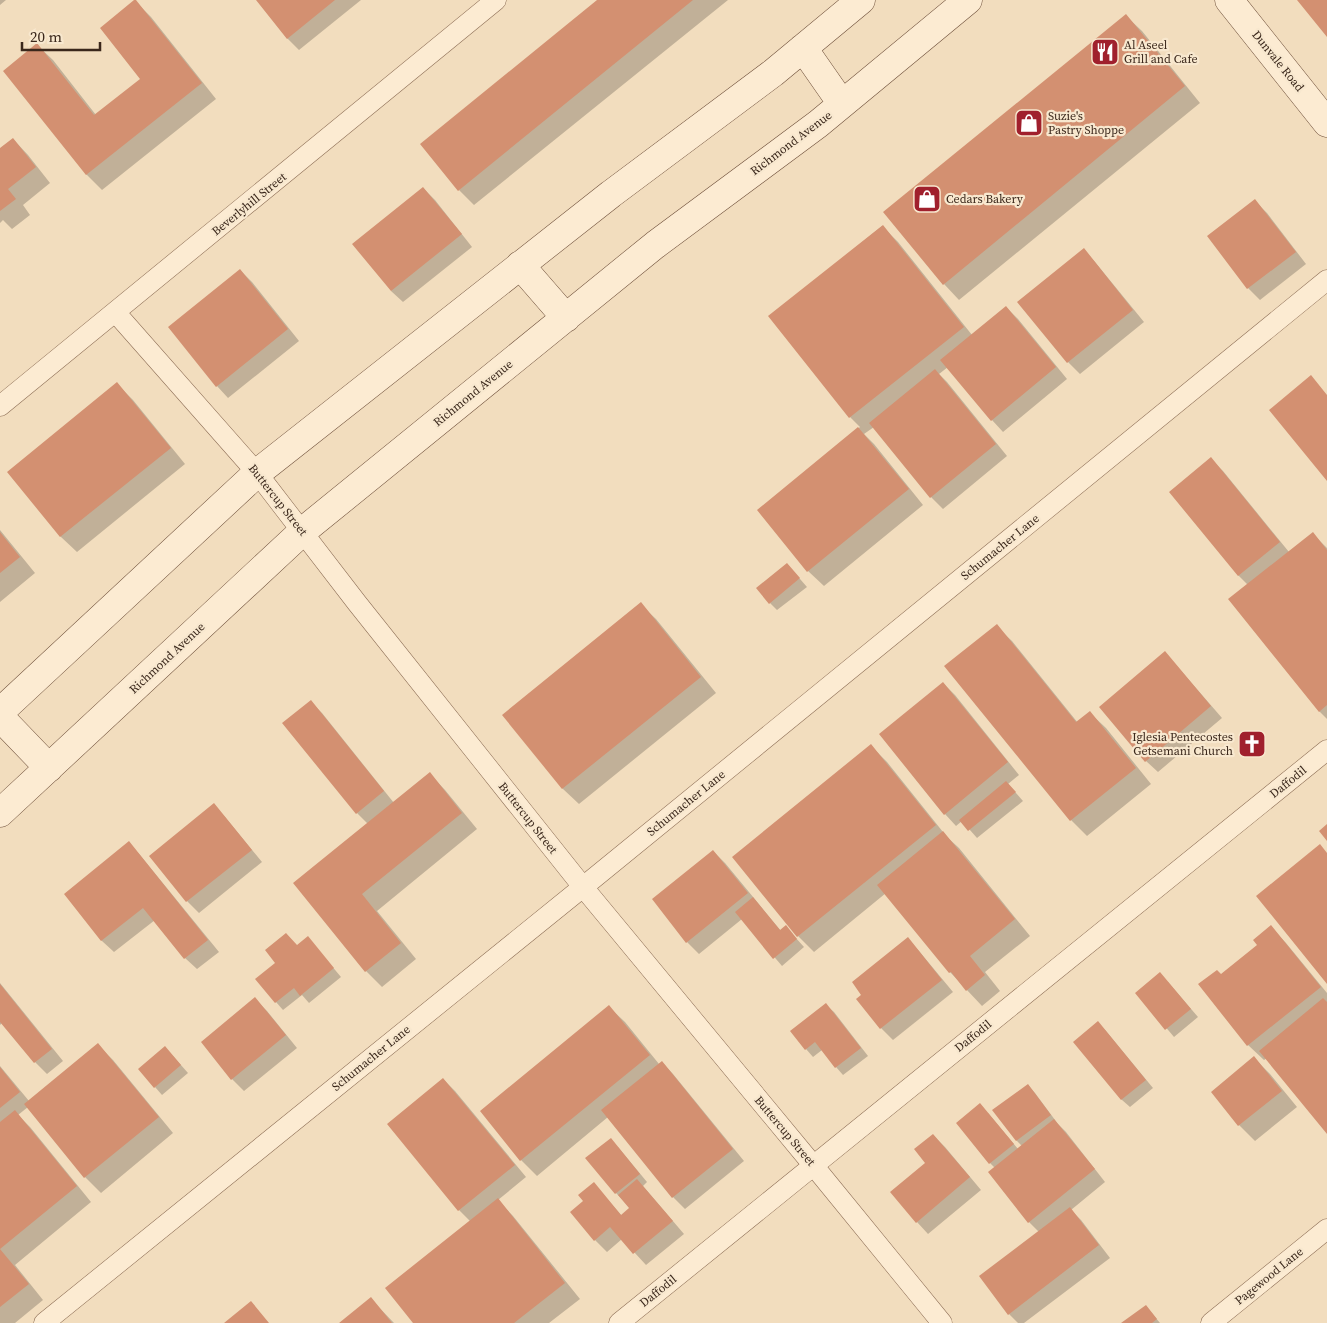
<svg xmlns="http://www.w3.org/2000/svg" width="1327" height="1323" font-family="'Source Serif 4',serif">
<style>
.shadow{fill:#0003}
.building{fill:#d39071}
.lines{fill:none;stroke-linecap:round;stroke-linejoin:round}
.street-casing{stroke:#8c6d55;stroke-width:21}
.secondary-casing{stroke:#6d4e39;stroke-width:29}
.street{stroke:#fcebd2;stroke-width:20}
.secondary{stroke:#fcebd2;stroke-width:28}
.labels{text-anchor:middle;stroke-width:4.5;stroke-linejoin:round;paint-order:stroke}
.poi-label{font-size:12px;fill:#3a271b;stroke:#f8e8cf;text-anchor:start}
.street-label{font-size:12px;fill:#3a271b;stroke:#f8e8cf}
</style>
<rect width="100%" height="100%" fill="#f2ddbe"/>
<path class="shadow" d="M0,0H6L0,5Z
M257,0H361L299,50L287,38Z
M599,0H728L474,205L459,190Z
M135,1L151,17L216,99L102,190L86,174L37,45L53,60L96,115L142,79Z
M1126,16L1142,31L1200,103L959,300L944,284Z
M13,139L28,155L50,183L23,205L30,215L12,229L3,220L0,223V149Z
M423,188L435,200L472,247L403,302L391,291Z
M1255,201L1267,213L1306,264L1260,300L1248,288L1209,236Z
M882,226L898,242L972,335L1006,307L1018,319L1067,379L1003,432L992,420L948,367L939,374L947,382L1007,456L943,509L931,497L874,427L864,434L874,444L923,505L824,586L808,571L758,510L860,427L850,417L770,317Z
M1084,250L1095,262L1144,322L1080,374L1068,362L1019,302Z
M240,270L252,282L299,341L228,398L217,386Z
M117,384L133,400L185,464L77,552L61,537L9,472Z
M1211,459L1223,471L1289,552L1313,534L1327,548V719L1319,711L1248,585L1238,575Z
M0,530L35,573L0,602Z
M787,564L807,587L777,610L770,603Z
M640,604L656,619L716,693L579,804L563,789L504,715Z
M996,626L1012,641L1078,723L1090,713L1106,728L1151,784L1087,836L1071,820Z
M1176,665L1222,718L1158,772L1146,761Z
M943,683L955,695L1019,775L1008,784L1023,801L977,838L962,821L956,826L945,814Z
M311,702L322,713L394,803L430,774L445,790L477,829L377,911L416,959L382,987L366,971L295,884L368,824L357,813Z
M871,746L887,762L947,837L959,848L1030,936L985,972L1000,991L982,1006L950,972L886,893L814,952L798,936Z
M213,805L225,817L262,862L199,913L187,901L150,856Z
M129,843L140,855L219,952L197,969L185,958L155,920L114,952L102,941L65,894Z
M713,851L725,863L781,931L786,927L804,947L782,966L742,919L699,954L687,942Z
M1271,927L1286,943L1327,993V1132L1267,1058L1264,1060L1248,1045L1221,976L1259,946Z
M908,939L919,951L953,992L893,1040L881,1028L858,999Z
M297,946H315L341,977L309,1003L302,995L283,1010L276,1002L277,963Z
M1168,982L1198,1017L1174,1037L1137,993Z
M0,983L63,1061L47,1074L35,1062L2,1023L0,1025Z
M255,999L267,1011L297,1048L244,1091L232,1079L202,1042Z
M826,1005L834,1012L868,1056L843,1075L836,1067L822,1050L813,1057L806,1049Z
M609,1007L625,1022L659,1064L662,1062L673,1074L744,1161L685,1209L673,1197L608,1117L537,1176L521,1160L481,1111Z
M1098,1023L1106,1031L1153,1088L1130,1107L1122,1100L1075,1042Z
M98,1045L113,1060L173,1133L101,1193L85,1177L28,1107L18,1115L30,1127L91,1202L15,1265L43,1300L15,1323H0V1066L29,1101Z
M173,1056L188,1073L162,1095L155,1087Z
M1254,1058L1270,1074L1297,1107L1255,1141L1239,1125L1213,1092Z
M443,1079L455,1091L526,1177L498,1200L513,1216L580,1299L549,1323H415L471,1222L459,1210L388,1124Z
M1028,1085L1035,1093L1058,1124L1066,1132L1105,1182L1071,1210L1081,1220L1110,1258L1024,1323H1018L1009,1314L1039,1232L1029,1222L995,1168L990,1163L988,1113L1018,1149L1022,1146L1017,1141L994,1110Z
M933,1135L945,1147L981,1190L928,1234L917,1222Z
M618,1147L647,1182L643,1186L684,1234L646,1265L622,1239L607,1252L595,1240L572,1212L585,1201L594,1184L622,1216L631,1209L616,1193Z
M371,1299L394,1323H341Z
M1146,1306L1160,1323H1124Z"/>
<path class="building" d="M134,0H136L202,83L86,175L3,71L37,43L94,115L140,79L100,28Z
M256,0H335L287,39Z
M597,0H693L458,191L420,144Z
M1297,0H1327V37Z
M1126,14L1185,86L943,285L883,212Z
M13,138L36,167L8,189L16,199L0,211V148Z
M423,187L462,234L391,291L352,244Z
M1255,199L1296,252L1247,289L1207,236Z
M883,225L964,327L849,418L768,316Z
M1084,248L1133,310L1067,363L1017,302Z
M240,269L288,329L216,387L168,327Z
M1006,306L1056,367L991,421L940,360Z
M935,369L996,444L930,498L869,423Z
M1311,375L1327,395V481L1269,410Z
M117,382L171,448L60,537L7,472Z
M858,427L909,489L807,572L757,510Z
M1211,457L1280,542L1238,576L1169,492Z
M0,532L20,557L0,573Z
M1313,532L1327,550V705L1319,712L1228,599Z
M787,563L800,578L769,604L756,588Z
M641,602L701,677L562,789L502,715Z
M997,624L1076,722L1090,711L1136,768L1070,821L944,666Z
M1165,651L1211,706L1145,762L1099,707Z
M943,682L1008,762L944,815L879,734Z
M311,700L384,791L356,814L282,723Z
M871,744L936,825L797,937L732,857Z
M430,772L462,813L362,894L401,943L365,972L293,883Z
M1006,781L1016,792L968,831L959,820Z
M214,803L252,850L186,902L149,856Z
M1327,824V841L1319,831Z
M943,831L1015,919L970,956L985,975L966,991L951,972L949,973L877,885Z
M129,841L208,940L184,959L143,908L101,941L64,894Z
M1320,844L1327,853V984L1256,896Z
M713,850L748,893L686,943L652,899Z
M753,897L780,930L786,925L797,939L773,959L735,912Z
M1271,925L1321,987L1247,1046L1198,984L1217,970L1221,974L1257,945L1253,940Z
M286,933L297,945L308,936L334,968L300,996L294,988L275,1003L255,979L275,963L265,950Z
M908,937L942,980L880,1029L856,999L861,995L852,982Z
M1160,972L1191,1009L1165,1030L1135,993Z
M0,984L52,1049L34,1063L0,1022Z
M255,997L286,1035L231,1080L201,1042Z
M1323,998L1327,1002V1134L1259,1051Z
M826,1003L861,1048L835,1068L815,1042L805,1050L790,1031Z
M609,1005L650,1055L520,1161L480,1111Z
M1098,1021L1146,1080L1121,1100L1073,1042Z
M98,1043L159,1117L84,1178L24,1104Z
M165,1046L181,1065L154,1088L138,1069Z
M1254,1056L1282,1091L1238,1126L1211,1092Z
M662,1061L733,1149L672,1198L601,1110Z
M0,1067L20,1092L0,1108Z
M443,1078L515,1165L458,1211L387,1124Z
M1028,1084L1051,1115L1016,1141L992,1110Z
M980,1103L1014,1144L989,1164L956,1123Z
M15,1110L77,1186L0,1249L29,1284L0,1307V1122Z
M1054,1119L1095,1169L1028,1223L988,1172Z
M933,1134L970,1177L916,1223L890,1192L925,1163L914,1149Z
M611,1138L640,1174L615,1194L585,1158Z
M637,1179L673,1221L633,1254L610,1227L594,1241L570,1212L583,1201L578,1195L594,1182L621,1215L629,1208L618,1195Z
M498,1198L565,1283L514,1323H413L385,1288Z
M1070,1207L1099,1245L1008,1315L979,1276Z
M371,1297L392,1323H339Z
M251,1301L269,1323H224Z
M1146,1305L1157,1319L1152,1323H1121Z"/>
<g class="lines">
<defs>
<path id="street" d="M116,313L257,473L357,603L583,887L813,1165L942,1323
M0,406L496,0
M44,1323L583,887L1327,280
M619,1323L1327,750
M1211,1323L1327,1229"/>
<path id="secondary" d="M1229,0L1327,123
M803,48L842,104
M520,265L566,318
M0,712L257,473L611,194L773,73L861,0
M0,717L49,768
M0,813L303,531L655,245L818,124L968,0"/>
</defs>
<use href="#street" class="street-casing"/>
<use href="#secondary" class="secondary-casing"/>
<use href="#street" class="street"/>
<use href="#secondary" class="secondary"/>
</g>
<defs>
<symbol id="restaurant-square" viewBox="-11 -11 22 22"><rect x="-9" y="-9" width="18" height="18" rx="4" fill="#a0202d" stroke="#f8e8cf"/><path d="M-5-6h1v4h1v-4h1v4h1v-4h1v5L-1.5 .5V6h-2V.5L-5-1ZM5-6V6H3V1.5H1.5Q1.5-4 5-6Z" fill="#fff"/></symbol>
<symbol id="shop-square" viewBox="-11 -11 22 22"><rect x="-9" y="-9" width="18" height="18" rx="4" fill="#a0202d" stroke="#f8e8cf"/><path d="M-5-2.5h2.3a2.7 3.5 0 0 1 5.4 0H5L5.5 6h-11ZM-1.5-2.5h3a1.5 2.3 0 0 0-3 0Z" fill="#fff"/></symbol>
<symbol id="church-square" viewBox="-11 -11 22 22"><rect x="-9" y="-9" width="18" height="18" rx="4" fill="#a0202d" stroke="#f8e8cf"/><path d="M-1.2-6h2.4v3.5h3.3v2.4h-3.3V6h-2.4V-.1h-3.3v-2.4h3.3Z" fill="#fff"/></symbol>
</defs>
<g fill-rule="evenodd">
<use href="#restaurant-square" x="1089" y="36" width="32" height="32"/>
<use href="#shop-square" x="1013" y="107" width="32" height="32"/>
<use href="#shop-square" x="911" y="183" width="32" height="32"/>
<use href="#church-square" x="1236" y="728" width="32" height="32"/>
</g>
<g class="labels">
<g class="poi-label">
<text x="1124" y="49">Al Aseel<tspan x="1124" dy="14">Grill and Cafe</tspan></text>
<text x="1048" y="120">Suzie's<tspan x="1048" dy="14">Pastry Shoppe</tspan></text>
<text x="946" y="203">Cedars Bakery</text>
<text x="1233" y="741" text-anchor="end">Iglesia Pentecostes<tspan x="1233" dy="14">Getsemani Church</tspan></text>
</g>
<g class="street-label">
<text transform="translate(1278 61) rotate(51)" y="4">Dunvale Road</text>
<text transform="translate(791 143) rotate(-37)" y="4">Richmond Avenue</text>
<text transform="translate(249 204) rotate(-39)" y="4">Beverlyhill Street</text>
<text transform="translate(473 393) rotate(-39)" y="4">Richmond Avenue</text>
<text transform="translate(278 500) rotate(52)" y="4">Buttercup Street</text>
<text transform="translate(1000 547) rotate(-39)" y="4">Schumacher Lane</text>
<text transform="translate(167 658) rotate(-43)" y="4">Richmond Avenue</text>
<text transform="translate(1288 782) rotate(-39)" y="4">Daffodil</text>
<text transform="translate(686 803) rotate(-39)" y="4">Schumacher Lane</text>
<text transform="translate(528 818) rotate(52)" y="4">Buttercup Street</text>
<text transform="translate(973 1036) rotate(-39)" y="4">Daffodil</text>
<text transform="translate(371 1058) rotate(-39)" y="4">Schumacher Lane</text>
<text transform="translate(785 1131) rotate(50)" y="4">Buttercup Street</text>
<text transform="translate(1269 1276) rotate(-39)" y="4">Pagewood Lane</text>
<text transform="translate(658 1291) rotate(-39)" y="4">Daffodil</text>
</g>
</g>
<path d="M22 42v8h78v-8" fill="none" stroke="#3a271b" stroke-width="2.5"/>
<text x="30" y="42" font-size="15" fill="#3a271b" stroke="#f8e8cf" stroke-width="4" paint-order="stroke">20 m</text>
</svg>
